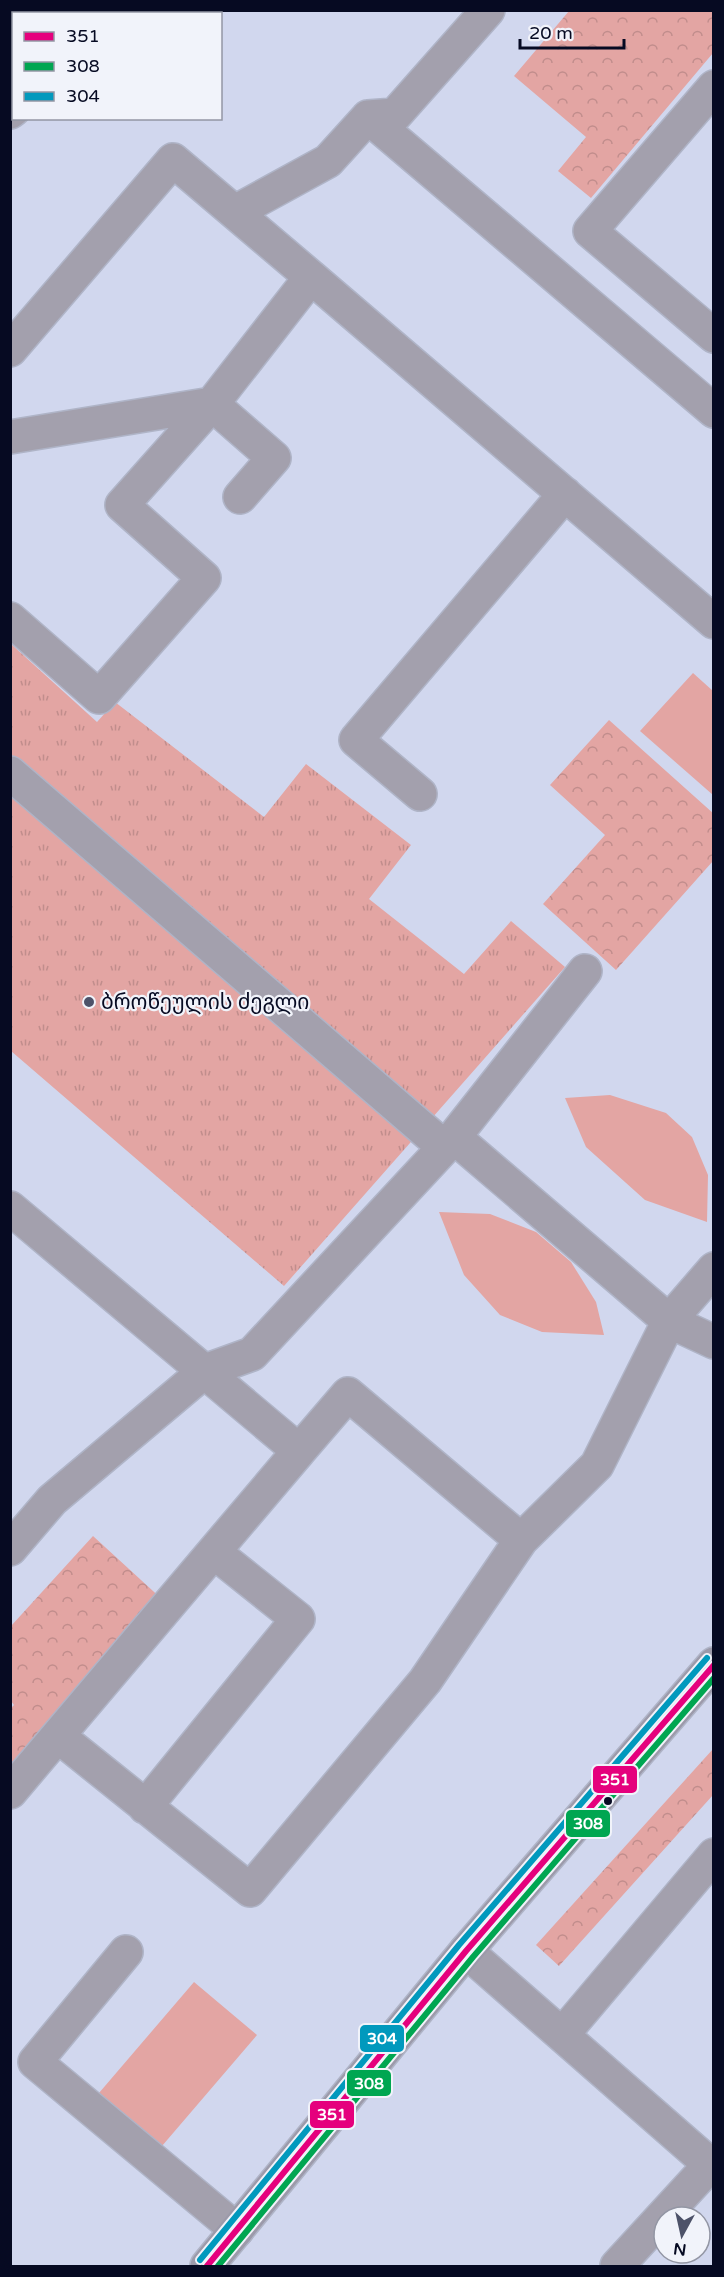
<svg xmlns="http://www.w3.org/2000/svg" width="724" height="2277" font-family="'Varela Round','Noto Sans Georgian',sans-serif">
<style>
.grass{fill:#e3a5a3}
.forest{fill:url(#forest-crowns)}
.park{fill:url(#park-tufts)}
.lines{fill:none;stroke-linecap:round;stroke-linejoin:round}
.minor-casing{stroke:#afb4c7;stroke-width:36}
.major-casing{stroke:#afb4c7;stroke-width:36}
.minor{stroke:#a3a0ad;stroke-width:33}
.major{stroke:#9c9aaa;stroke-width:33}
.bus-1-casing{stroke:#f1f3fa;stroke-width:10}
.bus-2-casing{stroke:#f1f3fa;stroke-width:10}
.bus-3-casing{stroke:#f1f3fa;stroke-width:10}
.bus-1{stroke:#e5007d;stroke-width:6}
.bus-2{stroke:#00a651;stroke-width:6}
.bus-3{stroke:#0199bd;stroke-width:6}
.poi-dot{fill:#4d5269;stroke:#f1f3fa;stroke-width:2}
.bus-dot{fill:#060a22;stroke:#f1f3fa;stroke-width:2}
.labels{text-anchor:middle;stroke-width:4.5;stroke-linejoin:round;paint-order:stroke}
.poi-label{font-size:21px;fill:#060a22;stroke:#f1f3fa;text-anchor:start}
.line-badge{stroke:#f1f3fa;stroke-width:2}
.badge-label{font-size:16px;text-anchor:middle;font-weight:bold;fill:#fff}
</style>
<defs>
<pattern id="forest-crowns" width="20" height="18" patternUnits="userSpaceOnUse" patternTransform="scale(1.5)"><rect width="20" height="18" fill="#e3a5a3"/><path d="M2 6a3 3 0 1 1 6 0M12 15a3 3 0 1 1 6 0" fill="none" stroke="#c18d8c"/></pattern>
<pattern id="park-tufts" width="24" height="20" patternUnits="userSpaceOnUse" patternTransform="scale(1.5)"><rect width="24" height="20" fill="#e3a5a3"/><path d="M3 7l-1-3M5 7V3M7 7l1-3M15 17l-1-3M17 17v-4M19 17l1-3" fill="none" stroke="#c18d8c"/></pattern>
</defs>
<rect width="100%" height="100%" fill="#d1d7ee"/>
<path class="grass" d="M693,673L713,691V795L640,731Z
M610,1095L666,1113L692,1137L708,1175L707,1222L645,1200L586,1147L565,1098Z
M439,1212L490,1214L536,1232L571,1262L596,1302L604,1335L542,1332L500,1315L464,1275Z
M194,1982L257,2035L156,2153L93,2100Z"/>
<path class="forest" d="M569,11H713V53L591,198L558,171L586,137L514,76Z
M609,720L714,814L713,861L616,970L543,904L605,835L550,785Z
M93,1536L165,1602L11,1771L10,1709L14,1705L11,1701V1626Z
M713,1749V1795L559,1966L536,1945Z"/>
<path class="park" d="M11,644L97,722L115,702L264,817L306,764L411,845L369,899L464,974L511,921L565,967L284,1286L11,1051Z"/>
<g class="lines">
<defs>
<path id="minor" d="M96,14L98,10
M714,87L590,231L714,336
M10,112L14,109
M368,117L714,411
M235,212L328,161L368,117L395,115L488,10
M10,350L173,160L311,277
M10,437L212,404L311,277L714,622
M10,619L99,697L204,578L122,505L212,404L274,458L240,497
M10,773L444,1147
M420,794L356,740L565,494
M454,1137L585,971
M10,1208L299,1451L10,1792
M299,1451L348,1394L521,1540L597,1465L669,1321L714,1269
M10,1549L52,1500L205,1371L252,1354L454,1137L669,1321L714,1342
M58,1736L250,1890L425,1681L521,1540
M145,1807L298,1619L214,1552
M466,1951L714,2168
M126,1952L35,2062L237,2230
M562,2035L714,1855
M617,2266L710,2165"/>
<path id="major" d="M207,2266L466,1951L714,1664"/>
</defs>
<use href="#minor" class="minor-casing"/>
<use href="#major" class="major-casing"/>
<use href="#minor" class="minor"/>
<use href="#major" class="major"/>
<defs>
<path id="bus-1" d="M207,2266L466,1951L714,1665"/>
<path id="bus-2" d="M218,2266L473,1957L714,1678"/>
<path id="bus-3" d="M200,2260L459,1945L707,1658"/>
</defs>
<use href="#bus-1" class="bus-1-casing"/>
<use href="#bus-2" class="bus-2-casing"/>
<use href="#bus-3" class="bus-3-casing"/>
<use href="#bus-1" class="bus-1"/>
<use href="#bus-2" class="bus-2"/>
<use href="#bus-3" class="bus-3"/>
</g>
<circle class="poi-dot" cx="89" cy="1002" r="6"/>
<circle class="bus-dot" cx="608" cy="1801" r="5"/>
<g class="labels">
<g class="poi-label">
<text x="101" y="1009">ბროწეულის ძეგლი</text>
</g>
</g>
<g class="line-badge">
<rect x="592" y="1765" width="46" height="29" rx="6" fill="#e5007d"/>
<rect x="565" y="1809" width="46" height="29" rx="6" fill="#00a651"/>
<rect x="359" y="2024" width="46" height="29" rx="6" fill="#0199bd"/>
<rect x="346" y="2069" width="46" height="28" rx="6" fill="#00a651"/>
<rect x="309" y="2100" width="46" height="29" rx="6" fill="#e5007d"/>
</g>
<g class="badge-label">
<text x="615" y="1785">351</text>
<text x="588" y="1829">308</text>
<text x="382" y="2044">304</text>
<text x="369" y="2089">308</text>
<text x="332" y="2120">351</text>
</g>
<rect width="724" height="2277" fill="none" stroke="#060a22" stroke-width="24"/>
<rect x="12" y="12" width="210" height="108" fill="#f1f3fa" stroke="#9396a4" stroke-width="1.5"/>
<rect x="24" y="32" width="30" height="9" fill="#e5007d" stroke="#9396a4" stroke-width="1.5"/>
<text x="66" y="42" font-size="18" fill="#060a22">351</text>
<rect x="24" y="62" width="30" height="9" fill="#00a651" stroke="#9396a4" stroke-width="1.5"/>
<text x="66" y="72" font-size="18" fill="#060a22">308</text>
<rect x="24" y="92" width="30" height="9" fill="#0199bd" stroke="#9396a4" stroke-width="1.5"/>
<text x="66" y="102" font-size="18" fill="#060a22">304</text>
<g transform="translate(682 2235) rotate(188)"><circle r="28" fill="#f1f3fa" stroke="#9396a4" stroke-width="1.5"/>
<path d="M0-4.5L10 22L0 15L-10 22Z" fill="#4d5269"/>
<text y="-9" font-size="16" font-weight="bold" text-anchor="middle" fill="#060a22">N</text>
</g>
<path d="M520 39v9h104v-9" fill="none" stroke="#060a22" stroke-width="3"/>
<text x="529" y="39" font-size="18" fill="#060a22" stroke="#f1f3fa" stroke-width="4.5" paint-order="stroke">20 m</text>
</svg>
